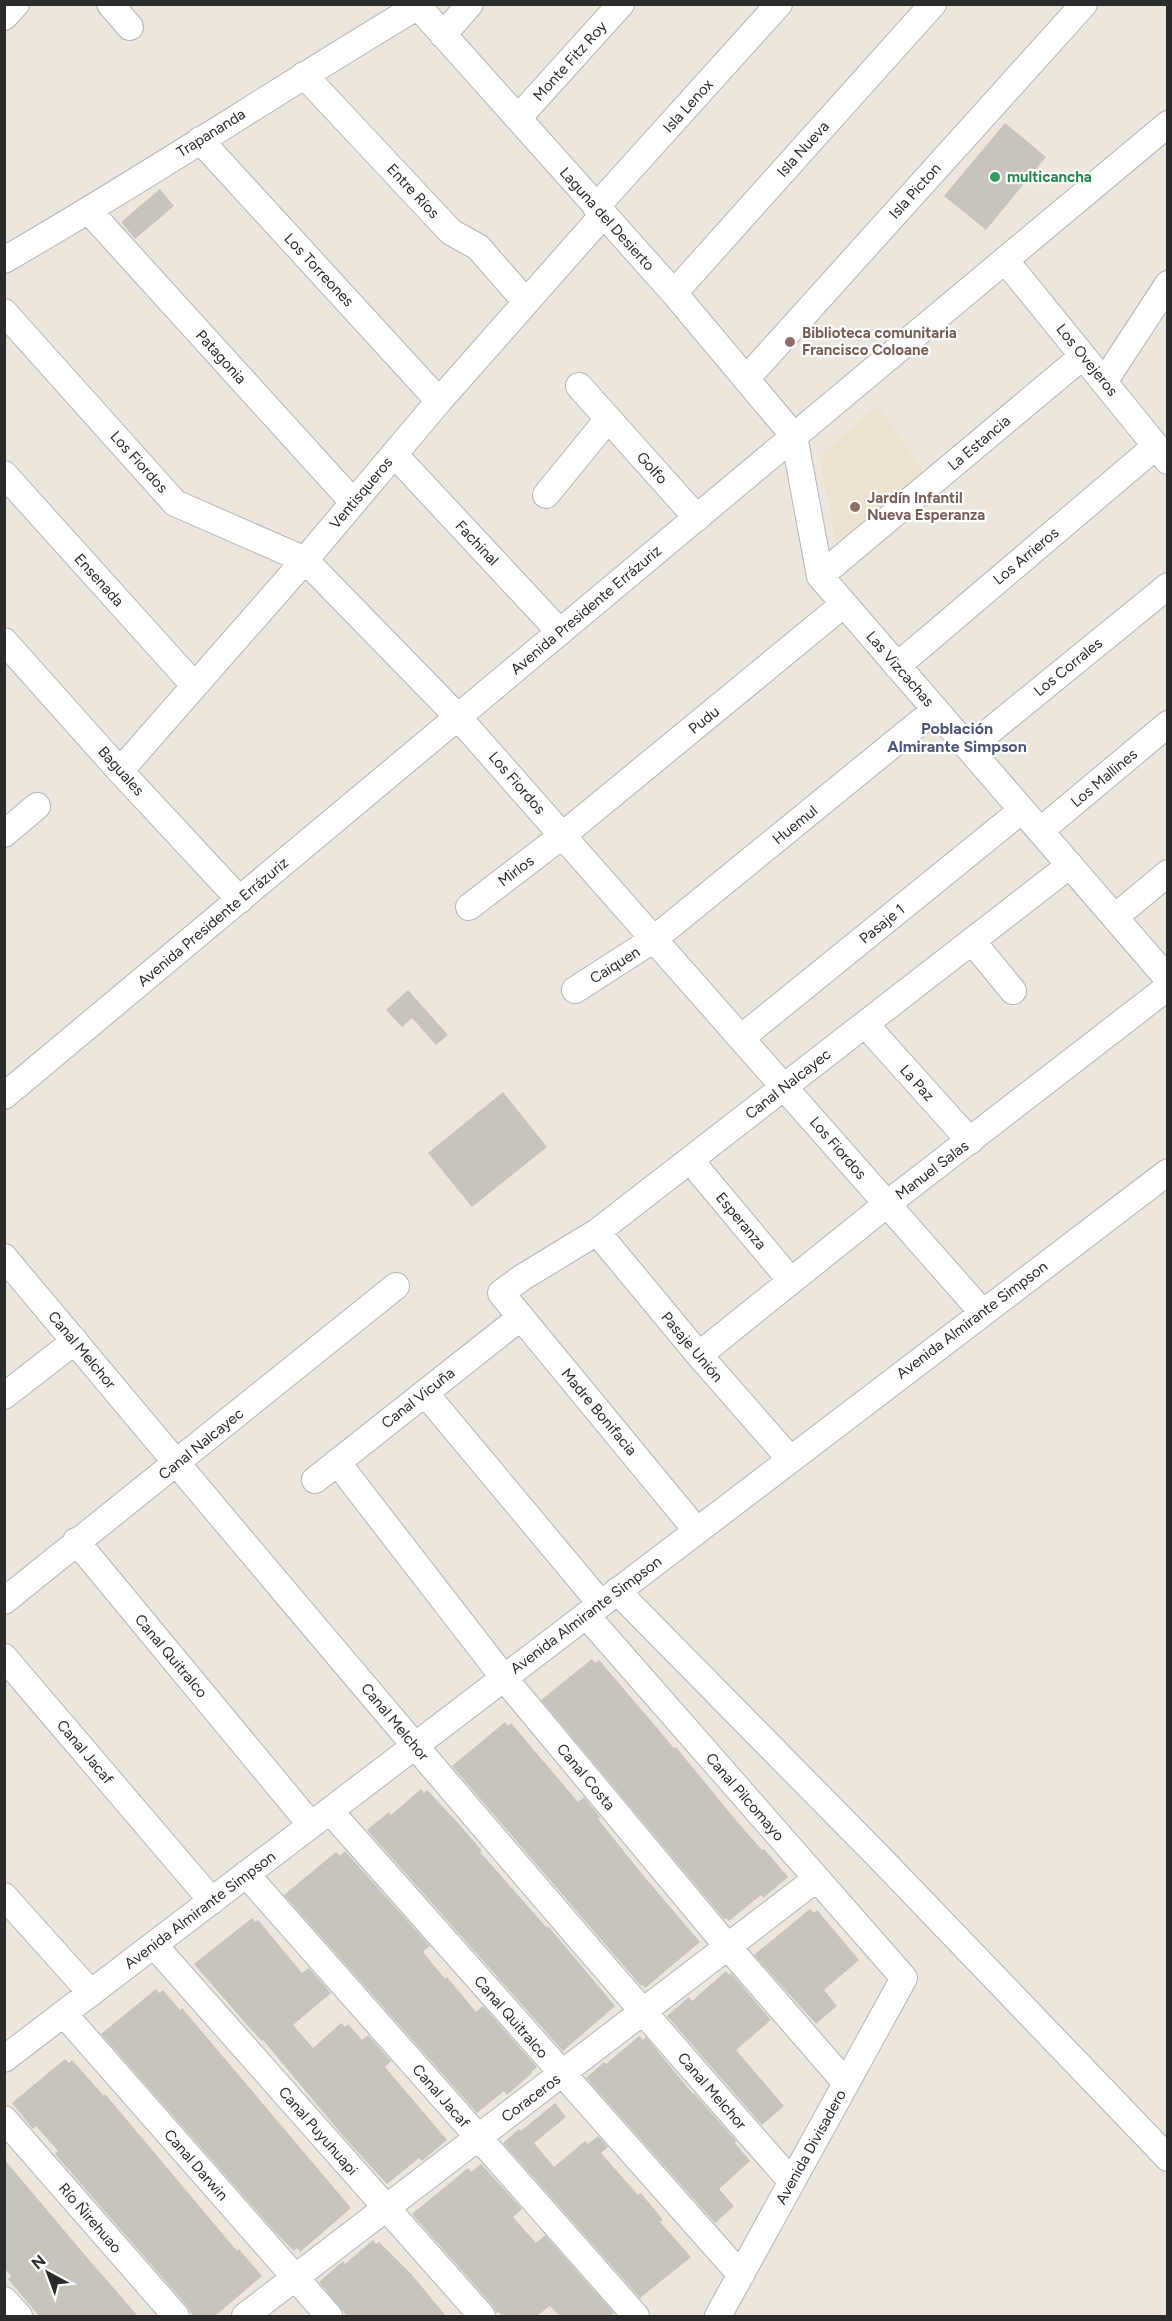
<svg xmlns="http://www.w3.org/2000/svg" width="1172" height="2321" font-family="Figtree,sans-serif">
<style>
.education{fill:#ede2cd}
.building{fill:#c8c4bc}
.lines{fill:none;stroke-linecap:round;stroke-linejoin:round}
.minor-casing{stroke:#b1b4be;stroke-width:28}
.minor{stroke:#fff;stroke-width:26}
.leisure-dot{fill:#2e9e5b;stroke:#fff;stroke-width:2}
.education-dot{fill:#8d6e63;stroke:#fff;stroke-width:2}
.labels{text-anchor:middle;stroke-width:4.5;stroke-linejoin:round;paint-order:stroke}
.street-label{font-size:15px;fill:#2b2b2b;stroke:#fff}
.leisure-label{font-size:15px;font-weight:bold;fill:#27864d;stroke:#fff;text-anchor:start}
.education-label{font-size:15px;font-weight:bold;fill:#785e54;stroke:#fff;text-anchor:start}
.neighbourhood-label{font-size:16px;font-weight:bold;fill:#4c557a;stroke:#fff}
</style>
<rect width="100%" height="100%" fill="#ece6dd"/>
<path class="education" d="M878,406L924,472L836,543L820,456Z"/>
<path class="building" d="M1005,123L1046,157L986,230L944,196Z
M160,189L174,206L135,239L121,222Z
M408,990L448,1035L436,1045L412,1018L402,1027L386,1010Z
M503,1092L547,1147L472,1207L428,1153Z
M592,1659L595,1663L599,1660L674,1748L676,1747L734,1818L762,1850L764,1849L788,1877L763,1898L761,1895L729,1921L726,1918L724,1919L541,1700Z
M505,1722L508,1726L511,1723L578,1802L584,1797L600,1817L598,1819L642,1874L700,1942L645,1988L642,1984L641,1986L452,1766Z
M421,1789L424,1793L427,1790L458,1823L482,1851L480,1852L547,1928L548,1926L615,2006L563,2051L367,1830L389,1812L391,1815Z
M345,1851L430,1946L423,1952L445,1979L447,1977L476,2012L483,2006L537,2067L531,2072L532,2073L507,2095L504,2091L477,2113L284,1895L336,1852L340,1856Z
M810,1909L814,1913L817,1910L859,1960L824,1990L837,2006L816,2024L754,1955Z
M252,1918L255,1922L258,1920L302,1973L309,1968L331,1993L293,2025L313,2048L341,2023L345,2027L348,2024L362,2040L368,2035L391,2061L385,2067L447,2140L422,2161L419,2158L387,2184L344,2137L263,2040L262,2041L248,2026L194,1964Z
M726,1971L729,1975L731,1973L771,2020L736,2050L784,2106L762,2125L667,2016L689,1997L692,2001Z
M156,1989L159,1993L163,1990L180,2010L182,2008L351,2208L300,2252L297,2248L294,2251L276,2233L101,2034Z
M639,2036L643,2040L646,2037L693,2094L694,2093L736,2141L735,2143L750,2161L719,2189L734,2206L715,2223L586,2078L604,2062L606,2064Z
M65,2059L69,2063L72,2060L104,2096L105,2094L237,2251L239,2249L262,2276L215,2316H193L187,2306L55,2154L58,2151L36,2126L33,2129L12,2103Z
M555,2103L566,2117L534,2143L554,2167L585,2141L588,2144L598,2136L608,2147L601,2153L638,2195L641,2193L663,2220L660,2222L691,2257L640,2298L503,2143L519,2129L521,2131Z
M4,2159L84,2254L138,2316H39L8,2279L11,2276L4,2268Z
M481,2164L522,2209L513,2217L536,2243L545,2235L614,2313L610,2316H560L550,2306L537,2316H502L499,2312L497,2313L493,2306L412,2214L468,2168L471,2172Z
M373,2240L376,2244L379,2242L412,2275L446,2316H347L319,2282L343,2261L345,2264Z"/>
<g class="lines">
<defs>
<path id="minor" d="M110,4L130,27
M416,4L674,293L794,436L820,576L1168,979
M4,17L16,4
M443,35L470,4
M304,75L451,232L478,247L526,302
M518,118L621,4
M200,140L439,401
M596,207L779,4
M89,211L353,502
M4,260C145,179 279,89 418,6
M1005,260L1168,461
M674,293L933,4
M4,312L175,503L305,560L458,717L983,1313
M747,378L1084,4
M1104,382L1168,284
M579,386L697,518
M394,454L560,632
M4,474L194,685
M546,495L608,419
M820,576L1083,356
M4,641L120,771L240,900
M897,666L1156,446
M969,748L1168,586
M120,771L305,560L439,401L603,215
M1040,831L1168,724
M4,834L37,806
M469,907L563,835L844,604
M1115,917L1168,873
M972,941L1013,991
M575,990L654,939L935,710
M865,1024L970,1141
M741,1038L1022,810
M4,1096L1168,124
M690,1160L791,1281
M597,1232L699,1355L790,1459
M4,1257C264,1568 524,1878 792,2182
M699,1355L887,1204L1168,987
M425,1393L601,1604
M4,1396L75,1341
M337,1462L504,1678L728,1947L846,2083
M315,1480L521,1317
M697,1531L501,1293L523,1277L597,1232L1070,865
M76,1541L311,1825
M617,1591L880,1858L1168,2158
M4,1601L396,1286
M586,1615L904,1978L718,2316
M4,1657L212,1901
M330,1811L741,2275
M246,1874L636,2316
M4,1896L91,1993
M154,1945L482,2316
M64,2014L329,2316
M4,2059L1168,1172
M4,2119L176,2316
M4,2300L19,2316
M245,2316L816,1879"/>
</defs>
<use href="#minor" class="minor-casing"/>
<use href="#minor" class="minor"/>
</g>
<circle class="leisure-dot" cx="995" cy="177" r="6"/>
<g class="education-dot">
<circle cx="790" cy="342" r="6"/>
<circle cx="855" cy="507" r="6"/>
</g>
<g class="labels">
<g class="street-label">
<text transform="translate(570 61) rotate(-48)" y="5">Monte Fitz Roy</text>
<text transform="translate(688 106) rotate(-48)" y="5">Isla Lenox</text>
<text transform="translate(211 133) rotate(-32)" y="5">Trapananda</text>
<text transform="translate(803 149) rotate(-48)" y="5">Isla Nueva</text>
<text transform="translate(413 191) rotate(47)" y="5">Entre Ríos</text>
<text transform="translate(915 191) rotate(-48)" y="5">Isla Picton</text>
<text transform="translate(607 219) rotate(48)" y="5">Laguna del Desierto</text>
<text transform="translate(319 270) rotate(47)" y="5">Los Torreones</text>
<text transform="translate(221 357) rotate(48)" y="5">Patagonia</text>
<text transform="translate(1087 360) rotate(51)" y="5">Los Ovejeros</text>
<text transform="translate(979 443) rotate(-40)" y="5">La Estancia</text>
<text transform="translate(139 462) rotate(48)" y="5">Los Fiordos</text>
<text transform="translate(652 468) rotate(48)" y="5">Golfo</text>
<text transform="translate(361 493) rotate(-50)" y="5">Ventisqueros</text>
<text transform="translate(477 543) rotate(47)" y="5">Fachinal</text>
<text transform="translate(1026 556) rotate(-40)" y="5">Los Arrieros</text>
<text transform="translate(99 580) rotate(48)" y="5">Ensenada</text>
<text transform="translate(586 610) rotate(-40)" y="5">Avenida Presidente Errázuriz</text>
<text transform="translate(1068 667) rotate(-39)" y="5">Los Corrales</text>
<text transform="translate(900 669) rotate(49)" y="5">Las Vizcachas</text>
<text transform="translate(704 720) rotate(-39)" y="5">Pudu</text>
<text transform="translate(121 771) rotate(48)" y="5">Baguales</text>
<text transform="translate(1104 778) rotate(-40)" y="5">Los Mallines</text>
<text transform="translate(517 783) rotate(49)" y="5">Los Fiordos</text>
<text transform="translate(795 825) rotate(-39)" y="5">Huemul</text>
<text transform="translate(516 871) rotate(-37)" y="5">Mirlos</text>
<text transform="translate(213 922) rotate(-40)" y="5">Avenida Presidente Errázuriz</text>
<text transform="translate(882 924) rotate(-39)" y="5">Pasaje 1</text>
<text transform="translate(615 965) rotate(-32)" y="5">Caiquen</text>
<text transform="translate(917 1083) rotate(48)" y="5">La Paz</text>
<text transform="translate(788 1084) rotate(-38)" y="5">Canal Nalcayec</text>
<text transform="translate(838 1148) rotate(49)" y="5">Los Fiordos</text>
<text transform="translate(932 1170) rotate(-37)" y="5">Manuel Salas</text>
<text transform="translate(741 1221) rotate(50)" y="5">Esperanza</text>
<text transform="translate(972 1320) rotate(-37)" y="5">Avenida Almirante Simpson</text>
<text transform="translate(692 1347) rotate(50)" y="5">Pasaje Unión</text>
<text transform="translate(82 1350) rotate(50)" y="5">Canal Melchor</text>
<text transform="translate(418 1398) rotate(-38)" y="5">Canal Vicuña</text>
<text transform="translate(599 1412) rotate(50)" y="5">Madre Bonifacia</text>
<text transform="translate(201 1444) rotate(-39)" y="5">Canal Nalcayec</text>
<text transform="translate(586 1615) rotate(-37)" y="5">Avenida Almirante Simpson</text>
<text transform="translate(171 1656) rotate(50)" y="5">Canal Quitralco</text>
<text transform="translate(395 1722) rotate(50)" y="5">Canal Melchor</text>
<text transform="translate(85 1752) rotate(50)" y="5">Canal Jacaf</text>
<text transform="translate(586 1777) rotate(50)" y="5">Canal Costa</text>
<text transform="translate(745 1797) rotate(49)" y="5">Canal Pilcomayo</text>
<text transform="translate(200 1910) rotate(-37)" y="5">Avenida Almirante Simpson</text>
<text transform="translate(511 2017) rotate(49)" y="5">Canal Quitralco</text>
<text transform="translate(712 2091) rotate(49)" y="5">Canal Melchor</text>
<text transform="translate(441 2096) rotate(49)" y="5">Canal Jacaf</text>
<text transform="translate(531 2098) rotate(-37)" y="5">Coraceros</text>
<text transform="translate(318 2131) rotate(49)" y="5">Canal Puyuhuapi</text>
<text transform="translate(811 2147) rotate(-61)" y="5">Avenida Divisadero</text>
<text transform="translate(196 2165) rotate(49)" y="5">Canal Darwin</text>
<text transform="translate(90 2218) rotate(49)" y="5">Río Ñirehuao</text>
</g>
<g class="leisure-label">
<text x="1007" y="182">multicancha</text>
</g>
<g class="education-label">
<text x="802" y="338">Biblioteca comunitaria<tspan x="802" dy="17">Francisco Coloane</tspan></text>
<text x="867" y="503">Jardín Infantil<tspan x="867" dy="17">Nueva Esperanza</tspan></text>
</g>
<g class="neighbourhood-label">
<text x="957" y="734">Población<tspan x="957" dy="18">Almirante Simpson</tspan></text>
</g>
</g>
<rect width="1172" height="2321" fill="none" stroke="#2b2b2b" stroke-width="12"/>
<g transform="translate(48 2273) rotate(319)" stroke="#ffffff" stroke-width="4.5" paint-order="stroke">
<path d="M0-4.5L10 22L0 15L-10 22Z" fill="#2b2b2b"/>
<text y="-9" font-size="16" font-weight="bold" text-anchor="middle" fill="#2b2b2b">N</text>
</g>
</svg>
